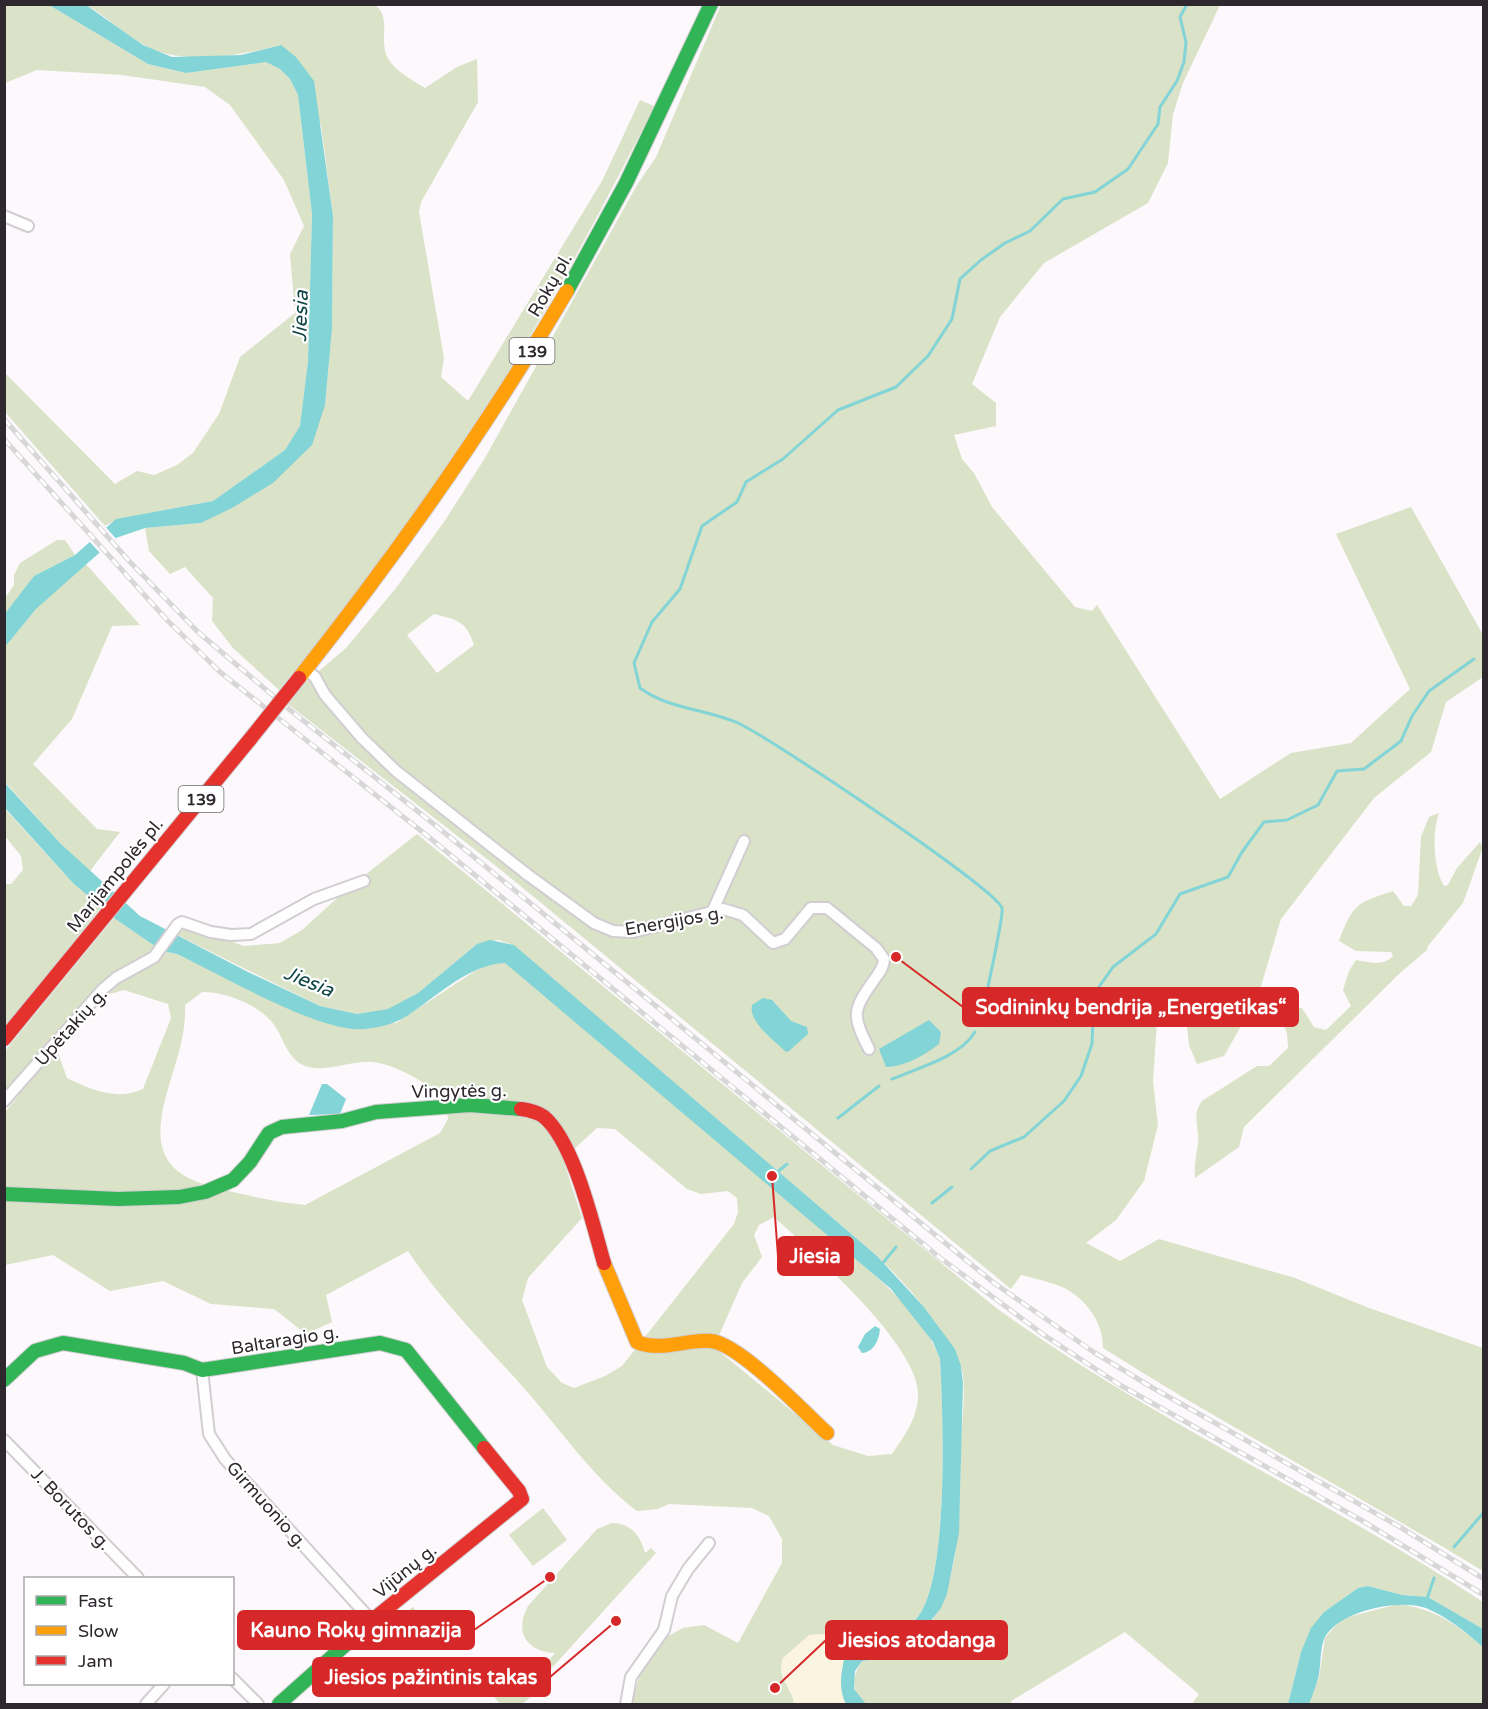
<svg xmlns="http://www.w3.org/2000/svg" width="1488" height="1709" font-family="'Varela Round',sans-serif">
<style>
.green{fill:#dae2c7;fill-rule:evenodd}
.sand{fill:#fbf4e0}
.water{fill:#82d4d6}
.pier{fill:#fcf8fc}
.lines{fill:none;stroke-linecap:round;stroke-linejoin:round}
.stream{stroke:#82d4d6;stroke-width:3}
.street-casing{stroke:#d1cdd1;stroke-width:14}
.fast-casing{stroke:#d1cdd1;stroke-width:16}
.slow-casing{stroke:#d1cdd1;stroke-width:16}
.jam-casing{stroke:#d1cdd1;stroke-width:16}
.street{stroke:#fffeff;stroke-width:10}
.fast{stroke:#30b455;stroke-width:14}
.slow{stroke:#ff9f0a;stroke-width:14}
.jam{stroke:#e5322d;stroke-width:14}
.rail-casing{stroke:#d7d7d7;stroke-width:5}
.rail{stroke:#fff;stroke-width:3;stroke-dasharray:9;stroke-linecap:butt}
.jam-bridge-casing{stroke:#d1cdd1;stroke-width:16;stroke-linecap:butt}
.jam-bridge{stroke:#e5322d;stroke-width:14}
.labels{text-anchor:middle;stroke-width:4.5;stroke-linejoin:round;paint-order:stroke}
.shield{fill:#fff;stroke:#6d686d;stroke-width:1.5}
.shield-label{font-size:16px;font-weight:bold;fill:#2e282e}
.street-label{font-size:18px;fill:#2e282e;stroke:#fff}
.water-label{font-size:20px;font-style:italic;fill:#114647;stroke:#fff}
.leader{fill:none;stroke:#d62828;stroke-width:2}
.callout-dot{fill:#d62828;stroke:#fff;stroke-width:2}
.callout{fill:#d62828;stroke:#d62828;stroke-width:2}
.callout-label{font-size:20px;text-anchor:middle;font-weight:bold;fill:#fff}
</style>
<rect width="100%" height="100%" fill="#fcf8fc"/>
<path class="green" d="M5,5H49L148,64L186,73L266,62L280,69L290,79L298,95L312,214L308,361L300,427L285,450L213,501L117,519L105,526L5,412V373L115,484L137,471L154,475L177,465L193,453L219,414L240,357L295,313L290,254L304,226L284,180L230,105L205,87L122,75L37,70L5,83Z
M86,5H375C391,17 380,37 386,54C392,70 411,79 425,88L457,67L477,59L478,102L421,202L419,212L444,358L441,377L468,401L602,181L640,100L654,106C571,274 475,438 363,588C336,623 306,656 279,690L233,648L212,621L213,598L185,567L170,574L149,551L145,528L201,523L273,483L325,405L332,329L333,216L321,125L281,45C241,55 180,67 142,44C122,32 106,16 86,5Z
M721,5H1220L1183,83L1173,114L1168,163L1148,203L1044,263L1000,317L972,384L996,403V426L954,435L962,459L974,473L992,507L1075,607L1092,611L1097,605L1220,799L1291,753L1351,743L1410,689L1336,534L1411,507L1483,635V677L1446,702L1431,752L1374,798L1281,919L1258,996L1224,1056L1197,1064L1189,1045L1185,1005L1158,1006L1153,1081L1158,1125L1144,1181L1116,1220L1086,1243L1120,1261L1159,1239L1295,1278L1369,1308L1483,1348V1571C1358,1495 1227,1427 1103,1348C1104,1322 1083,1294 1057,1285C1046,1281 1033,1278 1021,1275L1011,1289L501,870L288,704L305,683L346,648L396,588L444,522L485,458L637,185L656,157ZM434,614C457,620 466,620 474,645L437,673L407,635Z
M57,540H65L75,555L34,576L5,615V598L14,585V575L20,563Z
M85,563L140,625L112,626L72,719L33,764L97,829L120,832L90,871L61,844L5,782V647L36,609Z
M4,808L73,883L102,906L5,1028V884H11L23,870L21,856L5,836Z
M1439,813C1432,833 1433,868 1444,886L1448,885L1457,868L1480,842L1483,847L1463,903L1428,946L1427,950L1399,974L1244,1127L1239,1147L1195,1178C1194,1165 1196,1156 1198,1144C1200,1128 1191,1116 1202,1101L1257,1066H1269L1288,1048L1287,1033L1282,1020L1290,1008H1302L1314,1027L1326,1030L1351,1006L1343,990L1349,971L1356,960C1369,962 1383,967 1393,956L1391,952L1356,951L1339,941C1353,904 1356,903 1393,891L1404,906H1411L1418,895L1421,837L1429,817Z
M417,834L995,1307C1149,1419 1324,1497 1483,1602V1629L1428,1597L1402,1595L1368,1586L1358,1588L1324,1612L1301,1652L1288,1704H1192L1199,1694L1125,1632L1011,1701L1012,1704H866C850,1694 852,1675 862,1661C967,1649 959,1524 961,1445C961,1425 968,1381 960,1364C941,1323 909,1287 877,1256L513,945L498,940L477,944L418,993L388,1010L357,1014L320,1006L175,934L177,929L187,926L244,946L280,943L302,930L346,890Z
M114,918L162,951L177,954L307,1016L396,1023L475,971L489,963L505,962L850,1253C883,1283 924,1316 940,1359C943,1411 950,1583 916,1619C907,1628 896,1639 884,1644C871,1649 855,1645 845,1656L830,1634L809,1635L781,1669C782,1683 793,1691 794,1704H632L641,1670L663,1639L683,1628L704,1625L738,1643L782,1563V1539L769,1516L752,1508L669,1504L658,1509L637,1511C590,1475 562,1431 523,1387C483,1342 441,1301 408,1251L326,1295L332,1322L306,1334L274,1309L211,1304L163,1281L110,1291L53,1255L5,1265V1112L54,1052L58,1053L67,1078C91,1090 118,1101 143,1089L171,1018L168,1004L124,990L110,994L107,990L145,968L139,960C105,970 32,1063 5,1094V1051ZM202,992C227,992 260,1005 275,1026C285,1041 288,1062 309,1067C326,1072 354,1060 373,1062C391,1063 430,1083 441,1098C446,1103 447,1112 448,1119L440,1133L305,1205C281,1203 260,1198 237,1193C195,1183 155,1175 161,1121C166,1081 187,1046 185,1005ZM597,1128L615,1129L687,1189L701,1194L728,1191L737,1198L738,1212L734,1224L622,1366L605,1376L574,1388L562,1383L547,1367L522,1300L528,1278L582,1218L563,1159ZM774,1217C811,1251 915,1342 918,1392C919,1416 905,1435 892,1454L868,1456L833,1445L714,1347L742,1283L762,1257L754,1235L759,1225Z
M543,1508L567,1540L533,1566L509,1535Z
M612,1523C632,1524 640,1535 645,1553L651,1548L656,1553L550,1670L544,1666L555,1653C526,1651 514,1632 528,1606L597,1529Z
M1398,1604C1435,1609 1455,1623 1483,1647V1704H1309L1319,1677L1325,1638L1341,1619Z
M413,1607L421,1618L392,1641L383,1630Z
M529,1658H532L549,1682L522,1704H500L490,1692L491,1689Z"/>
<path class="sand" d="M830,1634L845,1656L841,1681L846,1704H794C794,1686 775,1681 783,1658L809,1635Z"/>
<path class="water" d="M49,5H86L143,45L172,57L241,55L281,45L296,57L314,81L333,216L332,329L325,405L312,445L273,483L232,508L201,523L145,528L116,538L36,609L5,647L4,615L34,576L75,555L116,519L213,501L285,450L300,426L308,361L312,214L298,95L290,79L280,69L266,62L186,73L148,64Z
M4,782L61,844L140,916L248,972L320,1006L357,1014L388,1009L418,993L477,944L490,940L514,945L877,1256L924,1307L955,1349L961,1366L963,1383L959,1533L947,1594L941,1608L916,1639L903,1651L891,1657L862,1661L855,1671L854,1689L866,1704H846C838,1689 841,1672 845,1656C855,1645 871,1649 884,1644C896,1639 907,1628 916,1619C950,1583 943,1411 940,1359L933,1342L891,1289L505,963C469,964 436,997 407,1016C393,1025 371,1030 354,1029C309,1026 221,975 177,954L162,951L114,918L73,883L5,808Z
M763,998L772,1000L791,1021L807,1027L808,1034L789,1051L786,1052C775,1041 748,1022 752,1005Z
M929,1020L941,1032L939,1044C925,1055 904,1067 886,1067L879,1049Z
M322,1084H327L346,1099L340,1114L309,1115Z
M875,1326L880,1329C879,1340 874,1352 862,1353L858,1347L865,1334Z
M1368,1586L1402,1595L1428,1597L1483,1629V1647C1467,1633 1446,1616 1426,1608C1399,1598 1339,1611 1325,1637C1320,1647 1321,1663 1319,1674C1317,1684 1313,1694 1309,1704H1288L1301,1652L1311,1628L1324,1612L1358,1588Z"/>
<path class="pier" d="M103,524L118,541L101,554L87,539Z"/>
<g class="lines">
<path class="stream" d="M980,1019C984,1008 1004,914 1002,908C995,888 769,737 738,723C706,709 668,709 640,688L634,663L652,622L680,589L702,526L737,502L746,482L783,459L838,410L896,387L928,356L952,319L960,279L981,260L1005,243L1030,231L1063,199L1095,192L1128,169L1158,124L1160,107L1177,81L1184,62L1186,42L1180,17L1187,4
M892,1079C918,1068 960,1057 975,1032
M838,1118L879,1086
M971,1169L990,1151L1024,1137L1064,1101L1081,1076L1092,1044L1094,994L1113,967L1156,934L1180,894L1228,877L1242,852L1264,822L1287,820L1318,805L1337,771L1364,769L1401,741L1412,716L1429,691L1474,659
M775,1174L787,1164
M932,1203L952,1187
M882,1264L896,1247
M1454,1547L1484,1512
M1427,1599L1434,1578"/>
<defs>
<path id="street" d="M4,216L28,226
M306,669L315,677L325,695L362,738L396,771L528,875L594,923L613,931L633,932L723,909L743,915L773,943L785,939L811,908H827L876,948L884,959C884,967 879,973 874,980C852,1011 852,1015 869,1049
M713,910L744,841
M4,1101L103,989L116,978L154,957L178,924L182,922L211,932L231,935L251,934L314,899L364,881
M202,1370L209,1434L225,1459L372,1621
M4,1440L138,1578
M232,1678L258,1704
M146,1704L164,1684
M626,1704L631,1677L664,1630L672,1596L688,1569L709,1543"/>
<path id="fast" d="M567,291L626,183L711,4
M4,1194L118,1199L179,1197L205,1192L233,1180L250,1162L269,1133L282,1127L342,1121L376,1112L470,1105L521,1109
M4,1380L35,1351L63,1343L184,1363L202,1370L380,1343L406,1350L484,1448
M279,1704L380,1614"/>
<path id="slow" d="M299,678C397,554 487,427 567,291
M604,1263L637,1342C660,1352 687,1339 711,1341C740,1344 804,1412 827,1433"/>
<path id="jam" d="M4,1039L251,738
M521,1109C528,1110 537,1112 543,1116C574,1141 593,1225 604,1263
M380,1614L522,1499L519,1491L484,1448"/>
</defs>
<use href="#street" class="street-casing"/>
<use href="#fast" class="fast-casing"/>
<use href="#slow" class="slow-casing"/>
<use href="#jam" class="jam-casing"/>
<use href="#street" class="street"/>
<use href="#fast" class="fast"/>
<use href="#slow" class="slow"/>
<use href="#jam" class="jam"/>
<defs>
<path id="rail" d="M4,419L129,561L198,632L290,710L435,825L994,1283L1095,1353L1153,1388L1400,1527L1484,1579
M4,439L166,619L220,672L425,834L939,1257L1044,1335L1120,1385L1361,1520L1484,1595"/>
</defs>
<use href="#rail" class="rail-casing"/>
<use href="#rail" class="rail"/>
<defs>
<path id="jam-bridge" d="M251,738L299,678"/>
</defs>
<use href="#jam-bridge" class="jam-bridge-casing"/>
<use href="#jam-bridge" class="jam-bridge"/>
</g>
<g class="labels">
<g class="shield">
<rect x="509.5" y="338" width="45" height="26" rx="4.5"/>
<rect x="178.5" y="786" width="45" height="26" rx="4.5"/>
</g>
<g class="shield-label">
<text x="532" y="357">139</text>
<text x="201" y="805">139</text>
</g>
<g class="street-label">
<text transform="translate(550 285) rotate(-60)" y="6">Rokų pl.</text>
<text transform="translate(115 875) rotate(-51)" y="6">Marijampolės pl.</text>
<text transform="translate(674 921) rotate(-10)" y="6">Energijos g.</text>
<text transform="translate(71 1027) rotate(-48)" y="6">Upėtakių g.</text>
<text transform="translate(459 1091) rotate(-1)" y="6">Vingytės g.</text>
<text transform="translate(285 1340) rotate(-9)" y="6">Baltaragio g.</text>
<text transform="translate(267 1505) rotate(48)" y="6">Girmuonio g.</text>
<text transform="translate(71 1509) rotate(46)" y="6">J. Borutos g.</text>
<text transform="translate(405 1571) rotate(-39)" y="6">Vijūnų g.</text>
</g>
<g class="water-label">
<text transform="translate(300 316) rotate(-88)" y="7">Jiesia</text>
<text transform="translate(309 981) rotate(22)" y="7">Jiesia</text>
</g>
</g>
<path class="leader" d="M896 957L963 1007M772 1176L778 1256M550 1577L474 1630M775 1688L826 1640M616 1621L550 1677"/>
<g class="callout-dot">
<circle cx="896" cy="957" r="6"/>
<circle cx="772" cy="1176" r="6"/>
<circle cx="550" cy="1577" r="6"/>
<circle cx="775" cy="1688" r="6"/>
<circle cx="616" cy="1621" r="6"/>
</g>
<g class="callout">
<rect x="963" y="988" width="335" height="38" rx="6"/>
<rect x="778" y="1237" width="75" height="38" rx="6"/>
<rect x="238" y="1611" width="236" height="38" rx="6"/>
<rect x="826" y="1621" width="181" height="38" rx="6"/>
<rect x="313" y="1658" width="237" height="38" rx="6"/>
</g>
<g class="callout-label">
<text x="1131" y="1014">Sodininkų bendrija „Energetikas“</text>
<text x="815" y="1263">Jiesia</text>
<text x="356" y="1637">Kauno Rokų gimnazija</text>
<text x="917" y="1647">Jiesios atodanga</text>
<text x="431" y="1684">Jiesios pažintinis takas</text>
</g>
<rect width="1488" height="1709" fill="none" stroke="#2e282e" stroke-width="12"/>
<rect x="24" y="1577" width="210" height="108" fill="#ffffff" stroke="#aba9ab" stroke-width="1.5"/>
<rect x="36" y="1596" width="30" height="9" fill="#30b455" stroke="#aba9ab" stroke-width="1.5"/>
<text x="78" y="1607" font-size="18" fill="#2e282e">Fast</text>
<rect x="36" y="1626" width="30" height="9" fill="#ff9f0a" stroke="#aba9ab" stroke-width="1.5"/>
<text x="78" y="1637" font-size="18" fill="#2e282e">Slow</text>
<rect x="36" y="1656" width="30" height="9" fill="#e5322d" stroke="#aba9ab" stroke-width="1.5"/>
<text x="78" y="1667" font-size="18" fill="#2e282e">Jam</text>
</svg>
